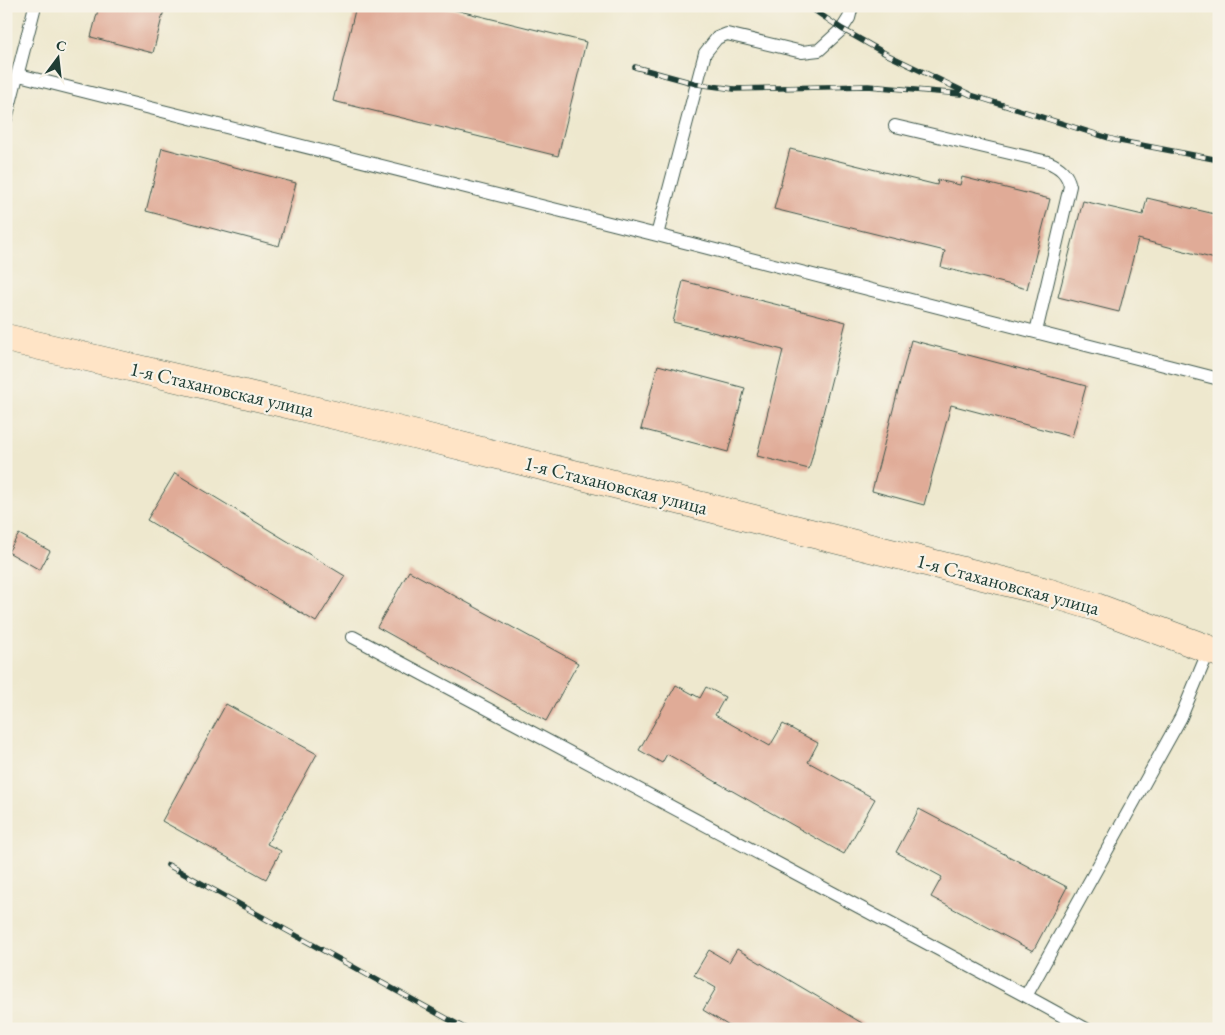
<svg xmlns="http://www.w3.org/2000/svg" width="1225" height="1035" font-family="'EB Garamond',serif">
<style>
.building{fill:#e0ab97}
.lines{fill:none;stroke-linecap:round;stroke-linejoin:round}
.service-casing{stroke:#3e574b;stroke-width:14}
.secondary-casing{stroke:#3e574b;stroke-width:29}
.service{stroke:#fff;stroke-width:12}
.secondary{stroke:#ffe4c6;stroke-width:28}
.rail-casing{stroke:#1f3d34;stroke-width:5.5}
.rail{stroke:#f7f3e8;stroke-width:4;stroke-dasharray:11;stroke-linecap:butt}
.labels{text-anchor:middle;stroke-width:4.5;stroke-linejoin:round;paint-order:stroke}
.street-label{font-size:20px;fill:#1f3d34;stroke:#f7f3e8}
</style>
<rect width="100%" height="100%" fill="#f7f3e8"/>
<filter id="ink" filterUnits="userSpaceOnUse"><feTurbulence type="fractalNoise" baseFrequency=".02" numOctaves="2"/><feDisplacementMap in="SourceGraphic" scale="10" xChannelSelector="R" yChannelSelector="G"/><feConvolveMatrix kernelMatrix="1 2 1 2 8 2 1 2 1" color-interpolation-filters="sRGB"/></filter>
<filter id="wash" filterUnits="userSpaceOnUse"><feTurbulence type="fractalNoise" baseFrequency=".0096" numOctaves="4" result="noise"/><feDisplacementMap in="SourceGraphic" scale="20" xChannelSelector="R" yChannelSelector="G"/><feGaussianBlur stdDeviation="1.12" result="paint"/><feColorMatrix in="noise" values="0 0 0 0 0 0 0 0 0 0 0 0 0 0 0 0 0 1.4 0 .05"/><feComposite in="paint" operator="in"/></filter>
<g filter="url(#wash)">
<rect width="100%" height="100%" fill="#eee8ce"/>
<g id="blocks">
<path class="building" d="M99,6H165L153,53L91,37Z
M356,6H439L586,42L558,156L333,101Z
M162,148L296,183L279,246L146,211Z
M790,149L937,185L938,180L960,185L962,177L1050,199L1027,289L941,267L945,251L774,209Z
M1147,198L1219,215V260L1138,239L1119,312L1058,297L1083,201L1143,215Z
M683,281L846,322L809,469L757,456L783,350L673,322Z
M911,340L1086,386L1072,437L951,405L924,505L872,491Z
M658,365L745,388L728,452L641,429Z
M175,473L345,576L316,622L147,520Z
M19,534L50,551L40,570L8,552Z
M409,571L578,663L546,721L377,627Z
M676,685L700,698L706,687L725,697L715,715L770,746L783,724L818,743L808,762L875,799L844,854L667,754L662,763L639,750Z
M226,704L317,754L267,844L281,851L266,879L162,821Z
M919,809L1067,887L1033,951L931,897L942,877L896,852Z
M737,949L872,1029H734L703,1010L716,988L694,975L709,950L729,962Z"/>
</g>
</g>
<g filter="url(#ink)">
<use href="#blocks" fill-opacity="0" stroke="#3e574b" stroke-width="1"/>
<g class="lines">
<defs>
<path id="service" d="M19,75L657,235L1219,379
M6,119L35,6
M895,126L1048,162C1060,167 1067,173 1070,186L1036,332
M657,235L705,53L717,38L727,34L802,52L819,50L842,29L849,18L852,6
M353,637L1026,996L1181,717L1209,650
M1026,996L1086,1029"/>
<path id="secondary" d="M6,338L385,427L1047,592L1096,607L1219,653"/>
</defs>
<use href="#service" class="service-casing"/>
<use href="#secondary" class="secondary-casing"/>
<use href="#service" class="service"/>
<use href="#secondary" class="secondary"/>
<defs>
<path id="rail" d="M808,6L842,29L888,55L971,95L1115,140L1219,160
M635,67L697,84L734,89L868,86L961,94
M168,865L466,1029"/>
</defs>
<use href="#rail" class="rail-casing"/>
<use href="#rail" class="rail"/>
</g>
</g>
<g class="labels">
<g class="street-label">
<text transform="translate(222 389) rotate(13)" y="7">1-я Стахановская улица</text>
<text transform="translate(616 485) rotate(14)" y="7">1-я Стахановская улица</text>
<text transform="translate(1008 584) rotate(15)" y="7">1-я Стахановская улица</text>
</g>
</g>
<rect width="1225" height="1035" fill="none" stroke="#f7f3e8" stroke-width="25"/>
<g transform="translate(58 58) rotate(15)" stroke="#f7f3e8" stroke-width="4" paint-order="stroke">
<path d="M0-4L9 19L0 12L-9 19Z" fill="#1f3d34"/>
<text y="-8" font-size="14" font-weight="bold" text-anchor="middle" fill="#1f3d34">С</text>
</g>
</svg>
